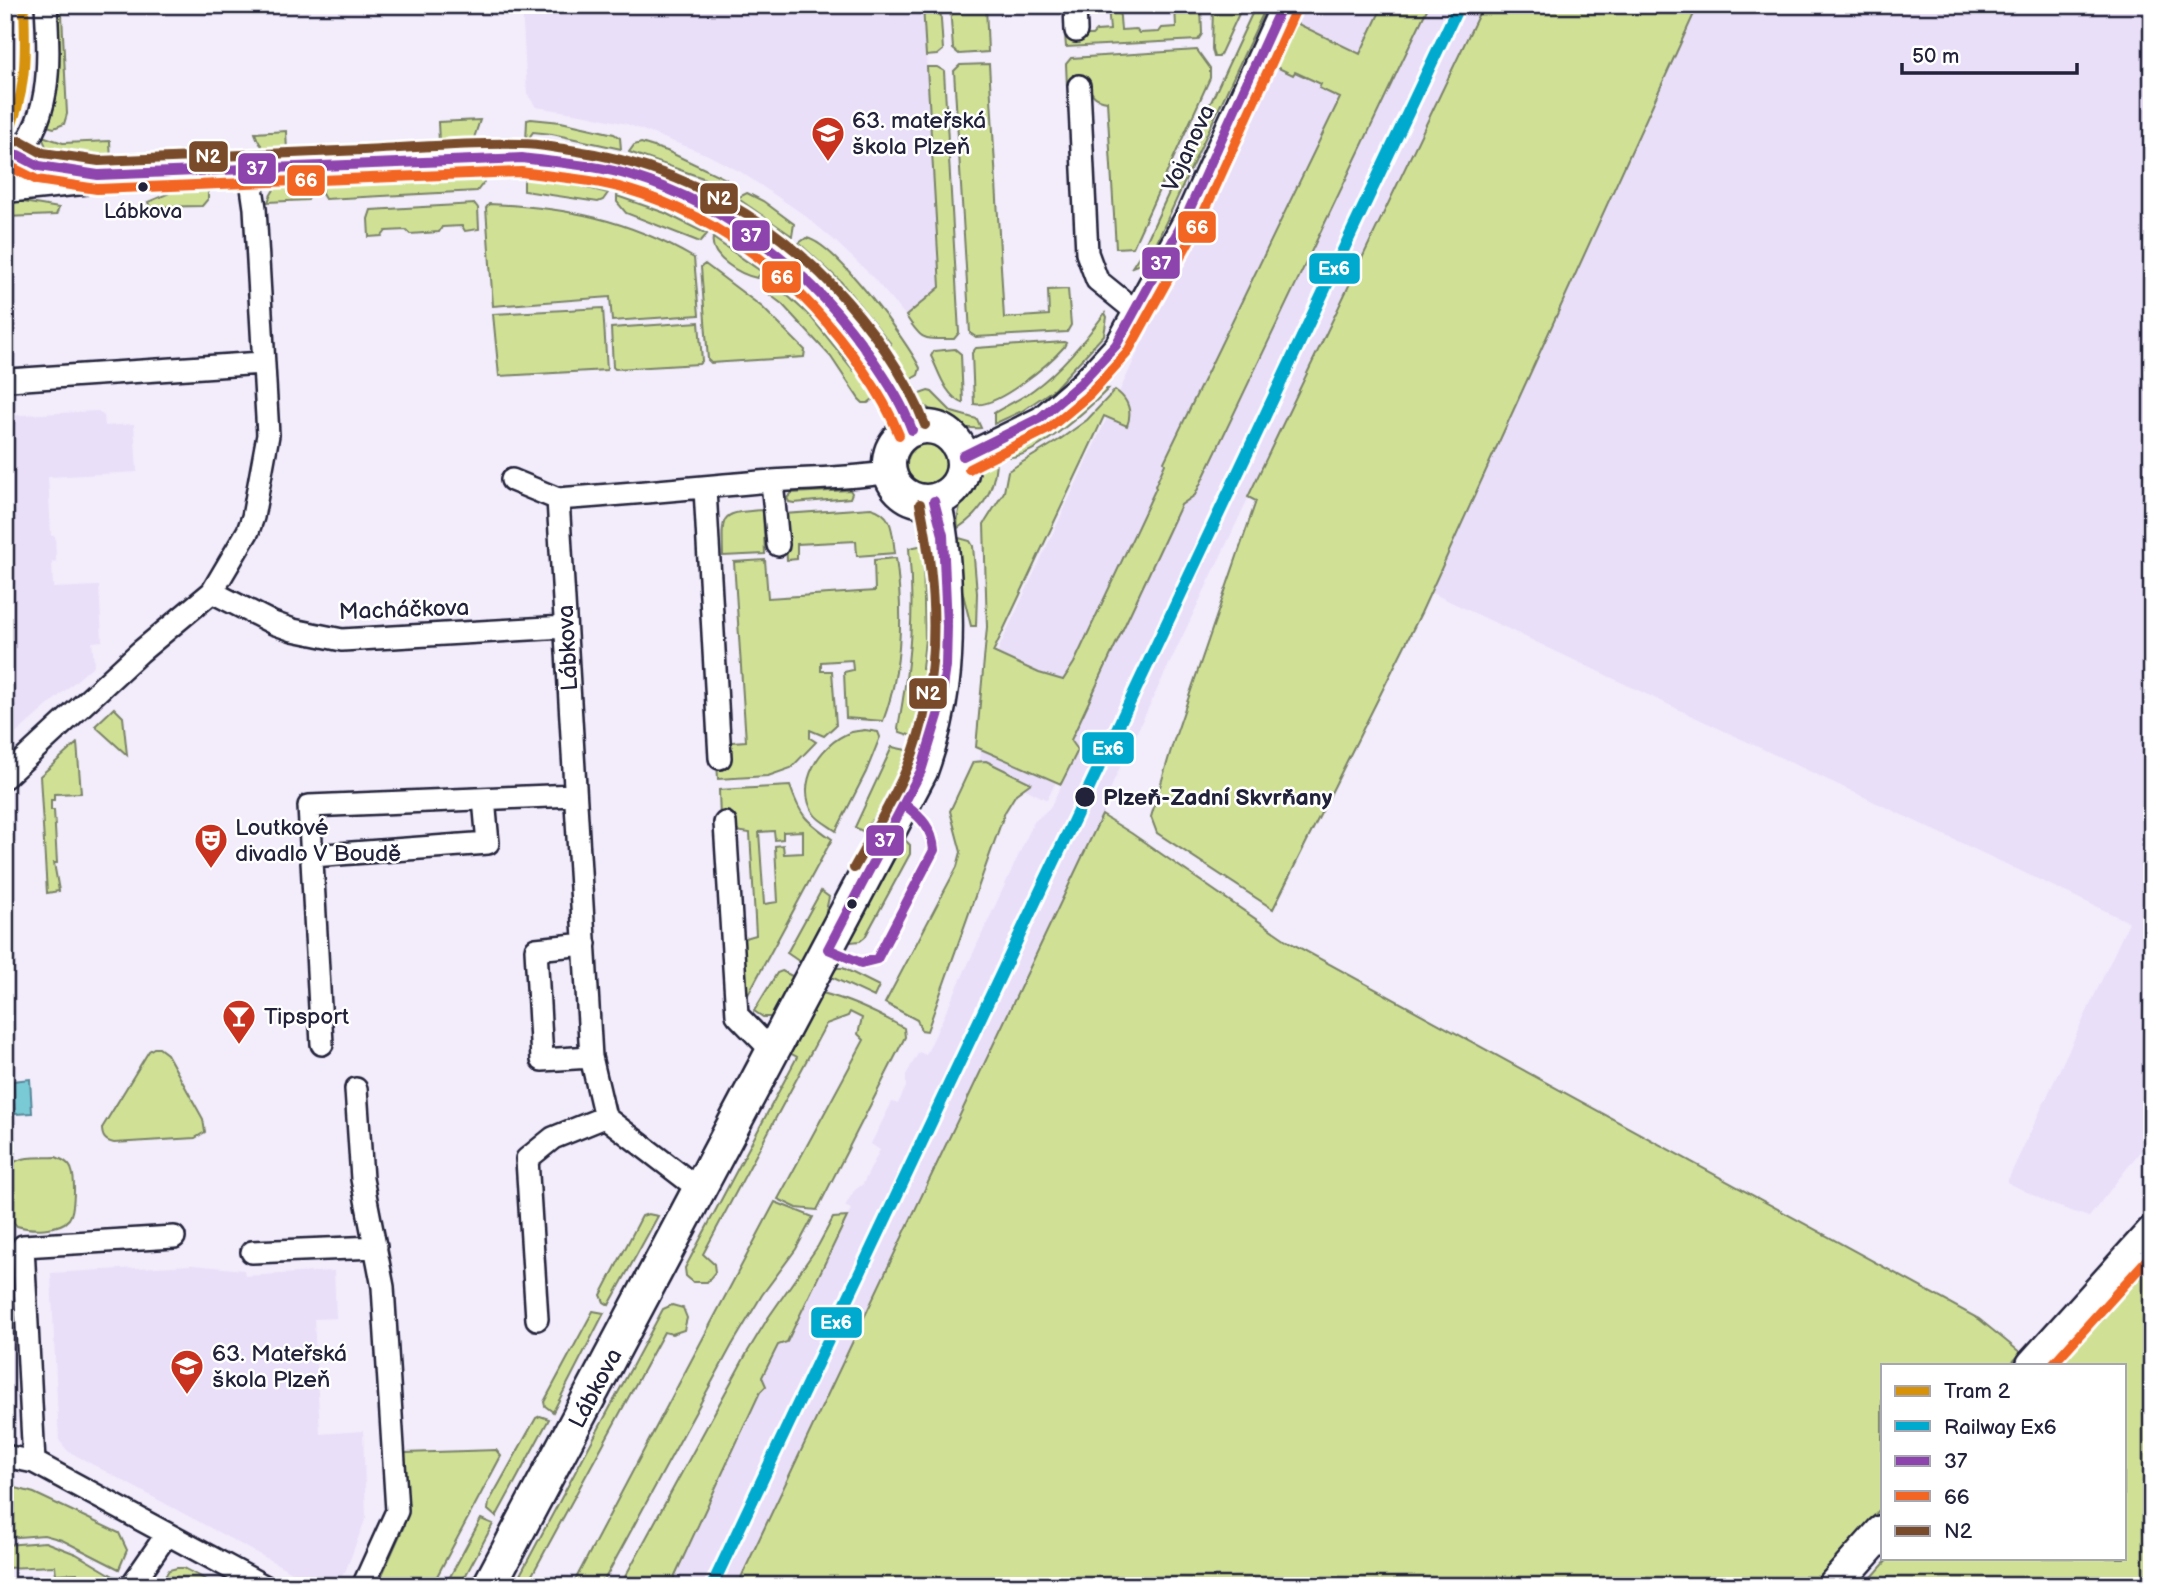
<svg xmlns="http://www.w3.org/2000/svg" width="2157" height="1591" font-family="'Balsamiq Sans',sans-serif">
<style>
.built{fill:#e9dff8}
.green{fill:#d0e196;stroke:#798268;stroke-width:2;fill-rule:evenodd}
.water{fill:#7acad6;stroke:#578798;stroke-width:2}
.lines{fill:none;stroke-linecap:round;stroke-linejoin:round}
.street-casing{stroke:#22223b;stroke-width:26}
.secondary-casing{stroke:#22223b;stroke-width:37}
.street{stroke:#fff;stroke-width:21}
.secondary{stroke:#fff;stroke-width:32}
.bus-1-casing{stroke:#fff;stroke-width:16}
.bus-2-casing{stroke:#fff;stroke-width:16}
.bus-3-casing{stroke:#fff;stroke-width:16}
.bus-1{stroke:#8e44ad;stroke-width:10}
.bus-2{stroke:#f26522;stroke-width:10}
.bus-3{stroke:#7a4b2a;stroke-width:10}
.rail-1-casing{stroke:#fff;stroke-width:18}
.rail-1{stroke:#00a9ce;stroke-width:12}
.tram-1-casing{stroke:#fff;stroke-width:16}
.tram-1{stroke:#d79209;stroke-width:10}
.bus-dot{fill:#22223b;stroke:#fff;stroke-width:2.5}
.labels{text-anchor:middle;stroke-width:5;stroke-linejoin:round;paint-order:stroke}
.bus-label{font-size:21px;fill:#22223b;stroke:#fff}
.poi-label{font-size:23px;fill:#22223b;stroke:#fff;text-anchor:start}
.street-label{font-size:23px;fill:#22223b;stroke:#fff}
.stop-label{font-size:23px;font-weight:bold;fill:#22223b;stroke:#fff;text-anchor:start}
.line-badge{stroke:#fff;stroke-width:2.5}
.badge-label{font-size:19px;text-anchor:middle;font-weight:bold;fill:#fff}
</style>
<rect width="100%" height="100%" fill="#f2ecfb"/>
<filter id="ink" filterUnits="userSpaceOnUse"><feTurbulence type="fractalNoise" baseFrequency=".0143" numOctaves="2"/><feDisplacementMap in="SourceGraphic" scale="14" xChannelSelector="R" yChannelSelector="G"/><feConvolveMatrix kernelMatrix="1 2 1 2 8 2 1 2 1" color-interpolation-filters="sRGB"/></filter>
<g filter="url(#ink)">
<path class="built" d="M522,5H923L940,287L906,316L870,274L833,239L803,214L741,172L706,154L627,124L587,115L536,107L527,93Z
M1301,5H1483L1114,780L1102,815L737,1586H670L761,1390L766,1386L762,1377L778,1345L787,1342L851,1209L845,1206L854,1191L863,1184L880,1150L871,1144L892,1102L898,1104L906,1087V1075L919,1052L926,1055L1034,822L1051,807L1078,751L1070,753L1047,800L979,765L999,648Z
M1698,5H2152V1136L2089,1217L2051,1204L2007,1182L2129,922L1430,592Z
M98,411L104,416L105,426L134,424L137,472L48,477L51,536H55L56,561L52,562L53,588L99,586L102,641L92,642L94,665L5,743V416Z
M192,1265L244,1270L245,1276L334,1271L336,1318L314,1319L320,1434L363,1431L366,1517L346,1570L338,1581L329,1586H318L68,1451L59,1440L51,1273Z"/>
<path class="green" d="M923,5H940L943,50L937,55L926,56Z
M950,5H986L988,52L959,54L953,49Z
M1108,5H1119L1121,30L1136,29L1139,33L1159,32L1162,28L1176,27L1175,5H1201L1202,34L1198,40L1066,47L1065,35H1092L1096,31L1110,30Z
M1213,5H1243L1219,57H1214L1212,49Z
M1256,5H1267L1153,250L1143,263L1132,267L1141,253Z
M1383,5H1429L1195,495L1181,505L1071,740L1078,750L1061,784L976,747L987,627L984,524L1004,492L1008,471L1059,440L1087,420L1115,390C1128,399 1133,410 1127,426L1104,416L993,652L1039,673L1063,680L1074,663L1156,488L1155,486L1165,464L1164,462L1340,98L1319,88L1321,84L1295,72L1293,75L1268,63L1288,19L1360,54Z
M1483,5H1698L1421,613L1273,909L1157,833L1151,817L1173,743L1256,501L1248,497Z
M53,8L57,9L62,15L67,114L64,124L54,128L43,125Z
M1197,50L1210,68V78L1133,247L1116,248L1107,101C1095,99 1093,96 1088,86L1067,87L1066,64L1071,58Z
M989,64L1004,318L1049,315L1048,290L1068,289L1071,325L1067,332L976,337L970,333L954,71L960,65Z
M927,67H937L944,71L959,333L954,339C923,339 923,342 906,316L940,287Z
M531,119L561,122L614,134L620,138L621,149L552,134L533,132L526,142L527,120Z
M480,120L474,138L468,141L439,142L438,122Z
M286,131L287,151C269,154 261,151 255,133Z
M42,136L63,143L110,141L111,162C84,164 51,170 42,136Z
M641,143L667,151L726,179L730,183L729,193L703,178L629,152L634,145Z
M524,170L537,180L558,181L608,193L603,200L598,202L524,191Z
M310,175L311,193L308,200L268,202C275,179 289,180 310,175Z
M321,175L333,177L335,186L484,178V182L477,191L325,199L322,194Z
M208,181V199L202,206L150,207L148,202L191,184Z
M747,193L763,201L794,224L792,236L737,198Z
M617,196L665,213L707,234L700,242L695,240L626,213L617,202Z
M5,199L59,208L56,215L5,217Z
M475,204L478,208L479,229L465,231L462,226L442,227L439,232L410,234L406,230L386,231L382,236L369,237L368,219L371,210Z
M489,204C565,207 627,219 694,258L699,315L612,321L610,297L493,306L486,208Z
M713,238L762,272L757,278C741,275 709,257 713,238Z
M806,238C834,242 907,341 920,368L918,375L906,382L888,354L891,344L841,282L799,243Z
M705,264L762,307L805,350L804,357L711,363L708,360L701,267Z
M769,279L810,316L854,371L866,372L879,394L868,403H863L859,399L831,357L782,304L770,295L767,285Z
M603,308L607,370L499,376L493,314Z
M1105,313L1107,317L1104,335L1054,389L1022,411L994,424V413C1007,405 1021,399 1033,390C1062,369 1084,341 1105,313Z
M699,322L702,361L699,364L615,369L613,367L611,328Z
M1064,342L1066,343L1064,347C1049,364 996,409 974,404L972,353L976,348Z
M955,349L961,354L963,403C945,396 939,372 931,356L934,351Z
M1108,389C1090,407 1036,457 1010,457L1006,449L1040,432L1096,390Z
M928,391L932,392L952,412L977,419L981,428C955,431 932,413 914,396Z
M907 465a21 21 0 1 1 42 0a21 21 0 1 1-42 0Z
M996,457C996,488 984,511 958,528C954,506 977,467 996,457Z
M850,490L852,493L850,498L794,503L789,502L787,498L792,493Z
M871,508C894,514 892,533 895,553L857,556L856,541L797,544V559L787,560L784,514Z
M763,510L765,554L723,556C722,514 719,513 763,510Z
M959,538L970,541L973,546L977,593L976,626H971L961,586Z
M929,544L931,559L923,562L925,639L922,669L930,671L915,737L900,732L898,728C910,663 915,614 909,548Z
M896,558C903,611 902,671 883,721L846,718L844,672L853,670L852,660L821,662V671H832L836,725L824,736L810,730V738L816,742L791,768L768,776L718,779L717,761L732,742L746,741L734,562L765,560L768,598L875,591L874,560Z
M114,708L123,717L127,755L95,726Z
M865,730L878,732L880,737L866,772L836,831C830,826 819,821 814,814C794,785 820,744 849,733C854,731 860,731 865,730Z
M77,743L81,793L54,794V800H51V810H54L57,863H54L59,891L47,893L40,776Z
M892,747L911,751L894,789L864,832L855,827Z
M986,761L1031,783L1016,794L1005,812L927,1031L921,1030L917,1020L885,1003L957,867L961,852L950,811L973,762Z
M790,786C801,817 805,820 832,839L745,1000L742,939L756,935L750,833L736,831L720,819L719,790ZM774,831L775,840L783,839V832L803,831V853L784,854L783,845L775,846L778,902L764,904L759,832Z
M1102,815L1131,833L1289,942L1979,1319L2021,1353L2010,1365H1882V1507L1811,1586H737Z
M905,840L910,845V854L865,937L860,941L851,942L850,937Z
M821,891L829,897L821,934L806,966L787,953Z
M837,968H843L879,986L874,997L829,976Z
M782,971L798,979L775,1017H763L754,1011L777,973Z
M819,992C850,1000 876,1012 904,1028L905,1037L817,1210L797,1208L778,1199L864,1040L858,1034L862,1018L850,1012L848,1016L826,1024L703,1254L714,1264L715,1272L707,1282H693L686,1276L685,1268L797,1057L788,1052Z
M154,1048H159L167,1054L203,1119L205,1132L195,1138L114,1143C105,1141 102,1137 102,1128L149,1051Z
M56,1157C63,1160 70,1163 72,1171C75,1180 75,1211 69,1219C59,1231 30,1230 17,1226C5,1216 0,1174 12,1164C23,1155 43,1158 56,1157Z
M775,1202L813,1217L796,1249L762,1295L732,1345L601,1586H572Z
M648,1214L658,1216L609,1305L604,1302L601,1295L642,1216Z
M847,1217L787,1342L778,1345L762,1377L766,1386L760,1392L670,1586H620L748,1351L768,1318L818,1246L833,1218Z
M2152,1261V1586H1864L1889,1558H2124V1365H2058Z
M672,1305L683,1308L687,1318L684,1330L672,1334L664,1332L526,1586H514L663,1309Z
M593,1311L604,1313L553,1412L545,1406L544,1402Z
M540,1416L549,1419L496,1517L488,1510L489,1502L536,1418Z
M496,1450L501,1456L436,1578C417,1573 397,1590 378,1584L404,1526L405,1453Z
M5,1485L34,1493L119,1533L127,1550L119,1569L62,1540L44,1535L5,1538Z
M481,1519L493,1524L460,1586H445Z
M45,1542L76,1554L115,1577L109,1586H78L77,1573L56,1574L55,1566L5,1568V1545Z
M177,1568H184L218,1586H159L169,1570Z"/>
<path class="water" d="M30,1079L32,1113L15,1114L13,1081Z"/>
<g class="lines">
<defs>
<path id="street" d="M1075,5L1076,31
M1079,86L1087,253L1097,280L1134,310
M9,163C54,122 49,60 46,5
M9,380L262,363
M963,456L1040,418L1081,383L1116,345L1186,217L1282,5
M512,480L558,499
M772,481L778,545
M705,489L720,758
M212,592L273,623L293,630L342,640L565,627
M5,777L140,652L212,592L248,531L253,517L268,435L255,208L249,167
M725,823L737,1015L773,1052
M312,856L488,843L484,799
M585,944L536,949L542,1060L591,1057
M322,1044L309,806L575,795
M356,1089L362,1179L383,1287L397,1511L363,1586
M700,1190L605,1117L591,1057L558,499C629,494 701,487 772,481C812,478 851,479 890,472
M252,1252L376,1247
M537,1319L527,1159L553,1138L605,1117
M5,1456L34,1462L264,1586
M34,1462L23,1246L174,1237
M131,1586L167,1534"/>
<path id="secondary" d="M5,156L18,155L39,166L69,171
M5,186L140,172L522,158C559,163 596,166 632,176C737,208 825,280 882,373C893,392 905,409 912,430
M889 464a37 37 0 1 1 74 0a37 37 0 1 1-74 0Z
M2033,1365L2152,1233
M489,1586L921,771C944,707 948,659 945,591C944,560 942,531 934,501
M1834,1586L1882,1532"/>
</defs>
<use href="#street" class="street-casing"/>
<use href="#secondary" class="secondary-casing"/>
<use href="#street" class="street"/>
<use href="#secondary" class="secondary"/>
<defs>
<path id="bus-1" d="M5,156L18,155L39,166L98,175L522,158C559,163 597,165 632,176C732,207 815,274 873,360C888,382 903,405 912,430
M963,456L1040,418L1081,383L1116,345L1186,217L1282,5
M905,805C922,818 932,828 934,850L877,959L861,963L828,949L921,771L940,709L946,666L947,626L943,535L934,501"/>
<path id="bus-2" d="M6,170L15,169L37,180L97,189L521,172C556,177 592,179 626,189C725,218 806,286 863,370C877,390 890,412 899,435
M969,469L1048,429L1090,394L1127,353L1199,223L1295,11
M2052,1365L2152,1254"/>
<path id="bus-3" d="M5,142L21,141L43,153L99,161C187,157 275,154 363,150C416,148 469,142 522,144C536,144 550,147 564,149C669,163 758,208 832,285C869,324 906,374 925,425
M854,868C872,835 892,803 907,768C942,685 938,591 920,504"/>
</defs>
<use href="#bus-1" class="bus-1-casing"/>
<use href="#bus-2" class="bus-2-casing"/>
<use href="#bus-3" class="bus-3-casing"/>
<use href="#bus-1" class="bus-1"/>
<use href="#bus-2" class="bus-2"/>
<use href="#bus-3" class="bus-3"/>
<defs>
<path id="rail-1" d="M712,1586L1459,5"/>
</defs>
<use href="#rail-1" class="rail-1-casing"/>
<use href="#rail-1" class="rail-1"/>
<defs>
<path id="tram-1" d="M5,140C27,96 26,53 24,5"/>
</defs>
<use href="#tram-1" class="tram-1-casing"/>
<use href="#tram-1" class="tram-1"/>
</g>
</g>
<defs>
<symbol id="school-pin" viewBox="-11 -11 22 30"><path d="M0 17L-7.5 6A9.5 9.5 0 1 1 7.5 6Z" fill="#c8321e" stroke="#fff"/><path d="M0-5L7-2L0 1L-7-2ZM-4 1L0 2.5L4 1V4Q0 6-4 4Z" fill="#fff"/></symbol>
<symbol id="theatre-pin" viewBox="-11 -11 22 30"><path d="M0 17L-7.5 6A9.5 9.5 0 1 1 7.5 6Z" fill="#c8321e" stroke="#fff"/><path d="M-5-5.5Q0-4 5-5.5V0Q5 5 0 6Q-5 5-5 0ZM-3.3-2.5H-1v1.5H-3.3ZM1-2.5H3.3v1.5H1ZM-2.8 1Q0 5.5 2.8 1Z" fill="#fff"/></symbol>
<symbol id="bar-pin" viewBox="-11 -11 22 30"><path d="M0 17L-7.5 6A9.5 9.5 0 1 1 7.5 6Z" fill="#c8321e" stroke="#fff"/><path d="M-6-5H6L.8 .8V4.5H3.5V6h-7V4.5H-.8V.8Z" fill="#fff"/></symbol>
</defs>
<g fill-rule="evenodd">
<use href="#school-pin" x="809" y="114" width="38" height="52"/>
<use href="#theatre-pin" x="192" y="821" width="38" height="52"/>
<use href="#bar-pin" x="220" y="997" width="38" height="52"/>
<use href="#school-pin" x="168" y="1347" width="38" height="52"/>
</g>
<g class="bus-dot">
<circle cx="143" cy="187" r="6"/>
<circle cx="1085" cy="797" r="11"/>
<circle cx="852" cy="904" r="6"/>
</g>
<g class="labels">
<g class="bus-label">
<text x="143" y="218">Lábkova</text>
</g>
<g class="poi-label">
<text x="852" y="128">63. mateřská<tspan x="852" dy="26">škola Plzeň</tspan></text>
<text x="235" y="835">Loutkové<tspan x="235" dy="26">divadlo V Boudě</tspan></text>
<text x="264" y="1024">Tipsport</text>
<text x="212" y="1361">63. Mateřská<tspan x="212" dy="26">škola Plzeň</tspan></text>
</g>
<g class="street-label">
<text transform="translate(1188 148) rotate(-65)" y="8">Vojanova</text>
<text transform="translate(404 609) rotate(-2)" y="8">Macháčkova</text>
<text transform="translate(567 648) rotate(-93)" y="8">Lábkova</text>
<text transform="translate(595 1388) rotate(-62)" y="8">Lábkova</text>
</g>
<g class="stop-label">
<text x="1103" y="805">Plzeň-Zadní Skvrňany</text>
</g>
</g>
<g class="line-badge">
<rect x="188" y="140" width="41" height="33" rx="7" fill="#7a4b2a"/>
<rect x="237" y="152" width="40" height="33" rx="7" fill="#8e44ad"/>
<rect x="286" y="164" width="40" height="33" rx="7" fill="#f26522"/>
<rect x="699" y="182" width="40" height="33" rx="7" fill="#7a4b2a"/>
<rect x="1177" y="210" width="40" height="34" rx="7" fill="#f26522"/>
<rect x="731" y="219" width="40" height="33" rx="7" fill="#8e44ad"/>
<rect x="1141" y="246" width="40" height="34" rx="7" fill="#8e44ad"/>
<rect x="1308" y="252" width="53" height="33" rx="7" fill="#00a9ce"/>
<rect x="761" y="260" width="41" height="34" rx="7" fill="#f26522"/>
<rect x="908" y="677" width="40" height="33" rx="7" fill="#7a4b2a"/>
<rect x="1081" y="731" width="54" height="34" rx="7" fill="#00a9ce"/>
<rect x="865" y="824" width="40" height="33" rx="7" fill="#8e44ad"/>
<rect x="810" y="1306" width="53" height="33" rx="7" fill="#00a9ce"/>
</g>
<g class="badge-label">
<text x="208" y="163">N2</text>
<text x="257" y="175">37</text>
<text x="306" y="187">66</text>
<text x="719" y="205">N2</text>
<text x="1197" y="234">66</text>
<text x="751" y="242">37</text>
<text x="1161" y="270">37</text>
<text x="1334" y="275">Ex6</text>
<text x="782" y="284">66</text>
<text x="928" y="700">N2</text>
<text x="1108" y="755">Ex6</text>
<text x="885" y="847">37</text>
<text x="836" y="1329">Ex6</text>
</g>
<rect width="2157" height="1591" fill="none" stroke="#fff" stroke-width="28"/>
<rect x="14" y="14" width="2129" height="1563" fill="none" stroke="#22223b" stroke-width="2.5" filter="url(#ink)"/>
<rect x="1881" y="1364" width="245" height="196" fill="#ffffff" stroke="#a7a7b1" stroke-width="2"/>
<rect x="1895" y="1386" width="35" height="10" fill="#d79209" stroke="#a7a7b1" stroke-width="2"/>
<text x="1944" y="1398" font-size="21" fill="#22223b">Tram 2</text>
<rect x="1895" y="1421" width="35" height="10" fill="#00a9ce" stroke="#a7a7b1" stroke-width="2"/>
<text x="1944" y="1434" font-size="21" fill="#22223b">Railway Ex6</text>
<rect x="1895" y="1456" width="35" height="10" fill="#8e44ad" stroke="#a7a7b1" stroke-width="2"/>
<text x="1944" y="1468" font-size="21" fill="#22223b">37</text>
<rect x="1895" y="1491" width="35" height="10" fill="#f26522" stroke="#a7a7b1" stroke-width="2"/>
<text x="1944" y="1504" font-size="21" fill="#22223b">66</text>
<rect x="1895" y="1526" width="35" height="10" fill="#7a4b2a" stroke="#a7a7b1" stroke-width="2"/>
<text x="1944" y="1538" font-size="21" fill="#22223b">N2</text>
<path d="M1902 63v10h175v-10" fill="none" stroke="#22223b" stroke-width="3.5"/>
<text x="1912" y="63" font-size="21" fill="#22223b" stroke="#ffffff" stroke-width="5" paint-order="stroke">50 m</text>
</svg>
